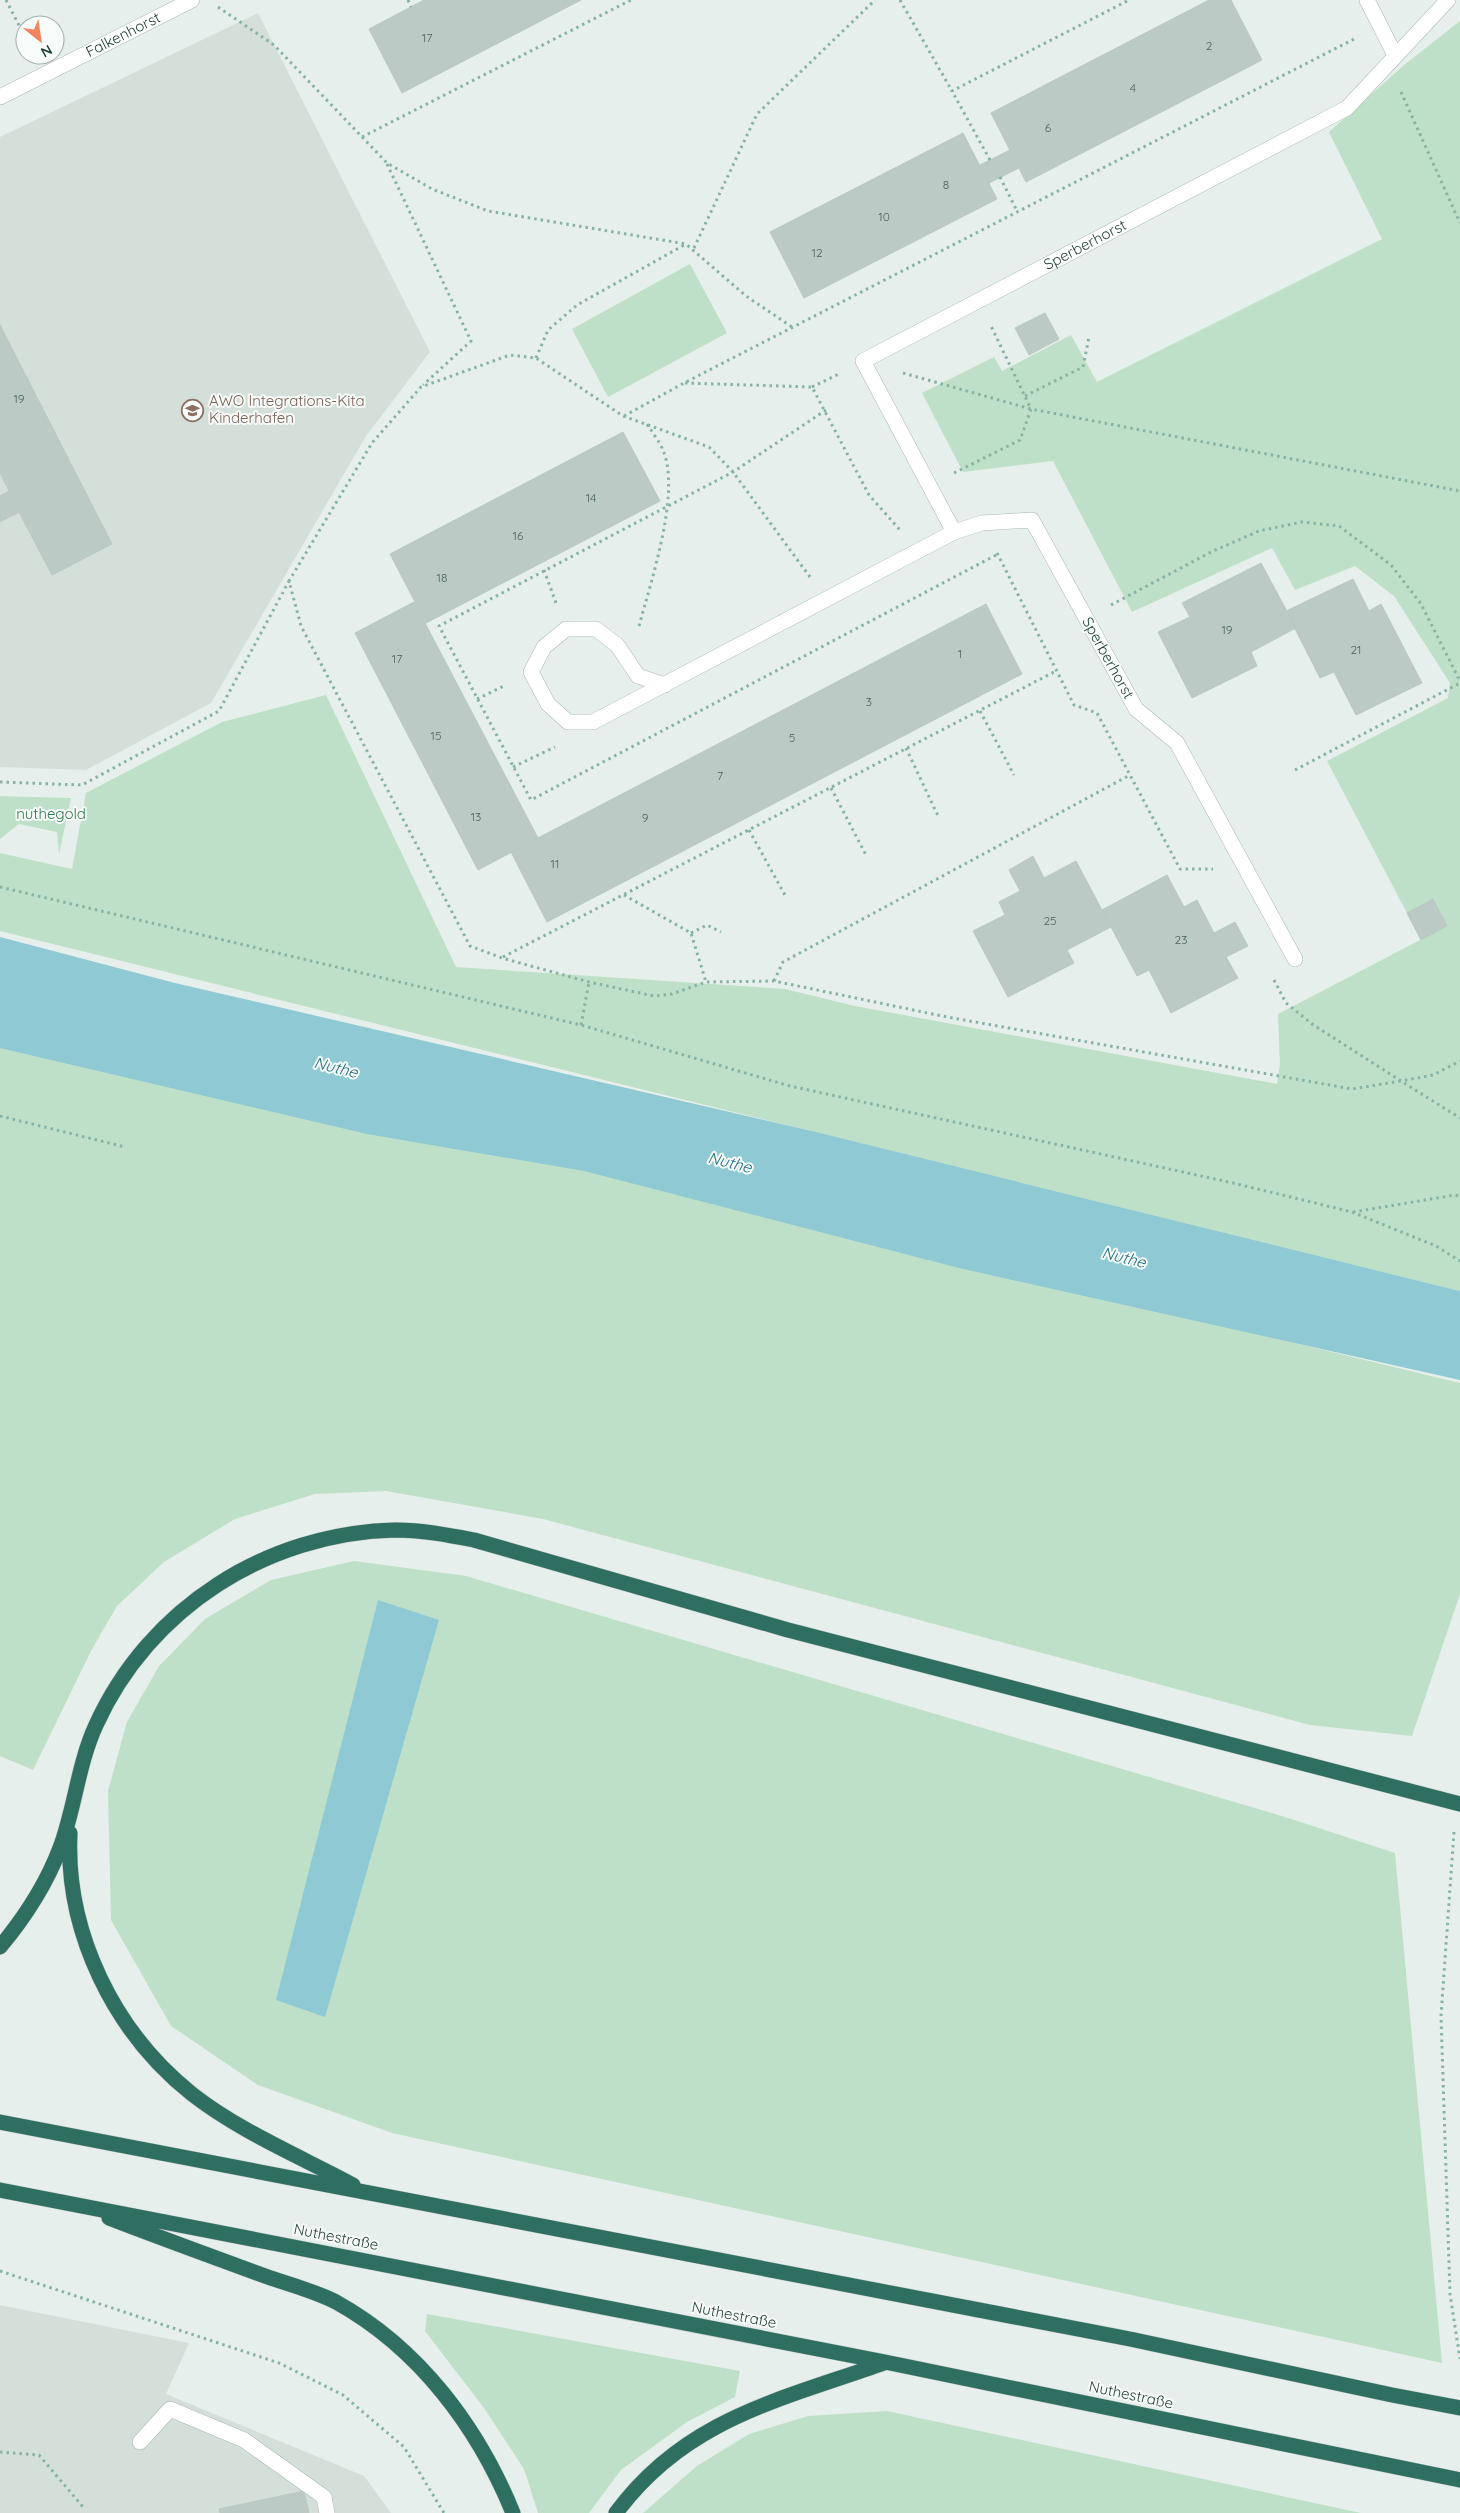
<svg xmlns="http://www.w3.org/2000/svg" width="1460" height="2513" font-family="Quicksand,sans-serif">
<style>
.built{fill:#d4dfda}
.green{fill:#bfe0c8}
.water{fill:#8ec9d4}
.building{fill:#bbcac4;stroke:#b8c9c2}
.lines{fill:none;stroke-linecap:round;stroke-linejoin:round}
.lane-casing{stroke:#a8b8b2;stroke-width:16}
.street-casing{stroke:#a8b8b2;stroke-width:16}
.highway-casing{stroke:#c2cac8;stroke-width:16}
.path{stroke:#86b3a5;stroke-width:3;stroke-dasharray:2.5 4;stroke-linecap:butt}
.lane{stroke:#fff;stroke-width:15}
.street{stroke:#fff;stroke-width:15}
.highway{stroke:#2f6f62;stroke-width:15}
.labels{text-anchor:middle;stroke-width:4;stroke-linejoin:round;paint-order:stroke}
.number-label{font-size:12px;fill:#4a645c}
.street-label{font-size:15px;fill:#24423a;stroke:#f7fbf9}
.education-label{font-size:15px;fill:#785e54;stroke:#f7fbf9;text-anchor:start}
.park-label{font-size:15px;fill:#2d7a4b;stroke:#f7fbf9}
.water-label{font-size:16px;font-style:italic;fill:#1c6f80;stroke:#f7fbf9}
</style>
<rect width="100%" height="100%" fill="#e6efeb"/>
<path class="built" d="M258,13L430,352L366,436L211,703L86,770L0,767V137Z
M0,2305L189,2343L166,2394L364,2476L391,2513H0Z"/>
<path class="green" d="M1460,21V1291L0,931V853L72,869L86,793L222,722L326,695L456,967L785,989L855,1006L1277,1084L1280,1065L1278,1014L1447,926L1433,899L1407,913L1327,761L1448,698L1450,683L1394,596L1355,566L1295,590L1272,548L1132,612L1053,461L963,472L922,393L994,357L1002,371L1071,335L1097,382L1382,239L1329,132L1404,65Z
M690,264L727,333L608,397L572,329Z
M0,796L71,798L59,854L57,832L19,824L0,839Z
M0,1029L1460,1383V1594L1412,1736L1310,1725L543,1519L386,1491L315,1494L235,1519L164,1562L117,1606L91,1651L33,1770L0,1756Z
M354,1561L466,1576L1282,1816L1395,1853L1442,2363L392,2133L258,2085L171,2026L111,1920L108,1791L127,1722L159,1666L205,1619L271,1580Z
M427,2314L740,2371L735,2397L687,2422L621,2470L589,2513H538L524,2469L484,2408L425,2331Z
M887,2411L1361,2513H643L697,2466L749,2434L808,2416Z"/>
<path class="water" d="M0,937L175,983L816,1132L1460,1291V1380L959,1268L584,1171L367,1134L0,1048Z
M378,1600L439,1620L325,2017L276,2000Z"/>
<path class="building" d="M424,0H581L402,93L369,29Z
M1209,0H1231L1262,60L1026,182L991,113Z
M963,133L997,199L804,298L770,232Z
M1010,150L1019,168L989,183L980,165Z
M1045,313L1059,339L1029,355L1015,328Z
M0,325L112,544L52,575L19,512L0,522V496L9,491L0,473Z
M623,432L660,501L426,623L390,554Z
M1261,563L1296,628L1251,652L1257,666L1192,698L1158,632L1190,617L1182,603Z
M1353,579L1369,611L1381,604L1422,683L1356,715L1334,672L1320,678L1286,611Z
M414,602L538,838L478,870L355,633Z
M986,604L1022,674L547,922L511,852Z
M1033,856L1044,878L1076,861L1111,927L1067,950L1074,963L1008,997L973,931L1005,915L999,902L1020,891L1009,870Z
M1167,875L1184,907L1197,900L1214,933L1235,922L1248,946L1226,957L1238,978L1171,1013L1149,970L1137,976L1102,910Z
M1433,899L1447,926L1421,940L1407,913Z
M304,2491L309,2513H220L219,2509Z"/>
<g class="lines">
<defs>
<path id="lane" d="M140,2442L170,2409L244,2440L324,2497L327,2513"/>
<g id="street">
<path d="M1367,0L1395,55"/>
<path id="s1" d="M0,97L192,0"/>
<path d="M665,685L638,676L617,645L596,629H566L544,647L531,672L548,704L568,722H593L954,532"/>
<path id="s2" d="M1295,959L1177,743L1136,709L1032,520L982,523L954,532L863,361L1347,108L1448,0"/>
</g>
<path id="highway" d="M70,1833C65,1932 114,2032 192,2094C239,2131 301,2157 353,2185
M0,1947C25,1917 46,1885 60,1848C75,1808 78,1764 96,1725C149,1608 267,1533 395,1530C422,1530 448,1535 474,1540L788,1630L1460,1804
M0,2122L1130,2339L1392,2395L1460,2408
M0,2190L885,2362L1460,2480
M109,2218C161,2238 213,2257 265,2276C288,2284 315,2291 336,2302C419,2348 478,2427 513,2513
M616,2513C685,2419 780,2400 884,2363"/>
</defs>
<use href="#lane" class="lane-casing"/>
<use href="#street" class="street-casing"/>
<use href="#highway" class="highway-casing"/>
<path class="path" d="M6,0L25,37
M408,0L411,7
M900,0L952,91
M218,7L274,45L387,163L432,189L488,211L686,244L746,296L792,327
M1401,92L1460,223
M362,137L631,0
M990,160L952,91L1129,0
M387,164L471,341L423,385
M1000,177L1017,211
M694,248L757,114L875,0
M536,358L548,330L577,305L686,244
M903,373L1031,409L1460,491
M685,383L812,387L869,495L900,530
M812,387L839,374
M1025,396L1083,367L1089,337
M826,410L733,472L439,626L531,800L998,554
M624,416L684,383L1356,38
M954,473L1020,440L1031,409L991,326
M997,553L1074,705L1097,713L1180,869H1213
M544,570L556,603
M810,577L733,472L709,447L623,416L536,358L510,355L421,387L372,443L289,581L301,626L470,946L502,958L589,982L654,996L672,994L706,982L774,981L947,1017L1352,1089L1401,1081L1460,1118
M1111,605L1211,552L1259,531L1302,522L1339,526L1391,565L1421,604L1460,681
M639,626C651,581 681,493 663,450C659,441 652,432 647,424
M477,699L506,685
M980,711L1014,775
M906,748L938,816
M513,767L555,747
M1295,770L1460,683
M0,782L82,785L219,711L289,581
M831,788L866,855
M749,830L786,897
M0,887L581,1025L790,1086L1233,1183L1352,1212L1436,1246L1460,1261
M624,895L691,933L706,982
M691,933L707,925L721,932
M503,957L1056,671
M1274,980L1286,1003L1312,1024L1401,1081L1433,1075L1460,1061
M774,981L783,962L1130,775
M581,1025L589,982
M0,1116L125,1147
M1353,1212L1455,1195L1460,1197
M1454,1832L1441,2016L1450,2294L1460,2359
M0,2271L279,2363L343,2395L404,2447L444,2513
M0,2452L39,2455L83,2507"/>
<use href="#lane" class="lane"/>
<use href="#street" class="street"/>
<use href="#highway" class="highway"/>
</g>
<defs>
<symbol id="school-ring" viewBox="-11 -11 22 22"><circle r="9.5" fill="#f7fbf9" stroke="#8d6e63" stroke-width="1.5"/><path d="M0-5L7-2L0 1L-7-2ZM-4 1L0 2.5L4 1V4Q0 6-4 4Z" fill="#8d6e63"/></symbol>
</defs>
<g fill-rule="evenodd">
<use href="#school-ring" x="180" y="398" width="25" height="25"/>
</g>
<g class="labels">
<g class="number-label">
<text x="427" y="42">17</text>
<text x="1209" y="50">2</text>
<text x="1133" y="92">4</text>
<text x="1048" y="132">6</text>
<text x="946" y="189">8</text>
<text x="884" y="221">10</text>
<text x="817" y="257">12</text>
<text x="19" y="403">19</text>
<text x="591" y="502">14</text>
<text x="518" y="540">16</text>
<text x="442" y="582">18</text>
<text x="1227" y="634">19</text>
<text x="1356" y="654">21</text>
<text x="960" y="658">1</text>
<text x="397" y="663">17</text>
<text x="869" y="706">3</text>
<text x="436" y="740">15</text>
<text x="792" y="742">5</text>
<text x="720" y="780">7</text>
<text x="476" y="821">13</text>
<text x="645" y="822">9</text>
<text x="555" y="868">11</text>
<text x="1050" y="925">25</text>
<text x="1181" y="944">23</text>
</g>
<g class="street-label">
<text dy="5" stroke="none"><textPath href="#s1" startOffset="138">Falkenhorst</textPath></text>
<text dy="5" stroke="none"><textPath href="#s2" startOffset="1039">Sperberhorst</textPath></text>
<text transform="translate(1108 658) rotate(61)" y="5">Sperberhorst</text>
<text transform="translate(336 2237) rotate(11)" y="5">Nuthestraße</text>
<text transform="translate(734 2315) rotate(11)" y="5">Nuthestraße</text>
<text transform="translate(1131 2395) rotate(12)" y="5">Nuthestraße</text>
</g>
<g class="education-label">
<text x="209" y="406">AWO Integrations-Kita<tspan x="209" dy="17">Kinderhafen</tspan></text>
</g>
<g class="park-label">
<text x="51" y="819">nuthegold</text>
</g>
<g class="water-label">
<text transform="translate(336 1067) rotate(14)" y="6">Nuthe</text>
<text transform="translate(730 1162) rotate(14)" y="6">Nuthe</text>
<text transform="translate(1124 1257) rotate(14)" y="6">Nuthe</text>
</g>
</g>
<g transform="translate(40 40) rotate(150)"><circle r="24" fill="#f7fbf9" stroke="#a3b1ad"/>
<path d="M0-4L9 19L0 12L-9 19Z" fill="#f4845f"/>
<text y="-8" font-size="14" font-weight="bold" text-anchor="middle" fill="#24423a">N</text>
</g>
</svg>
